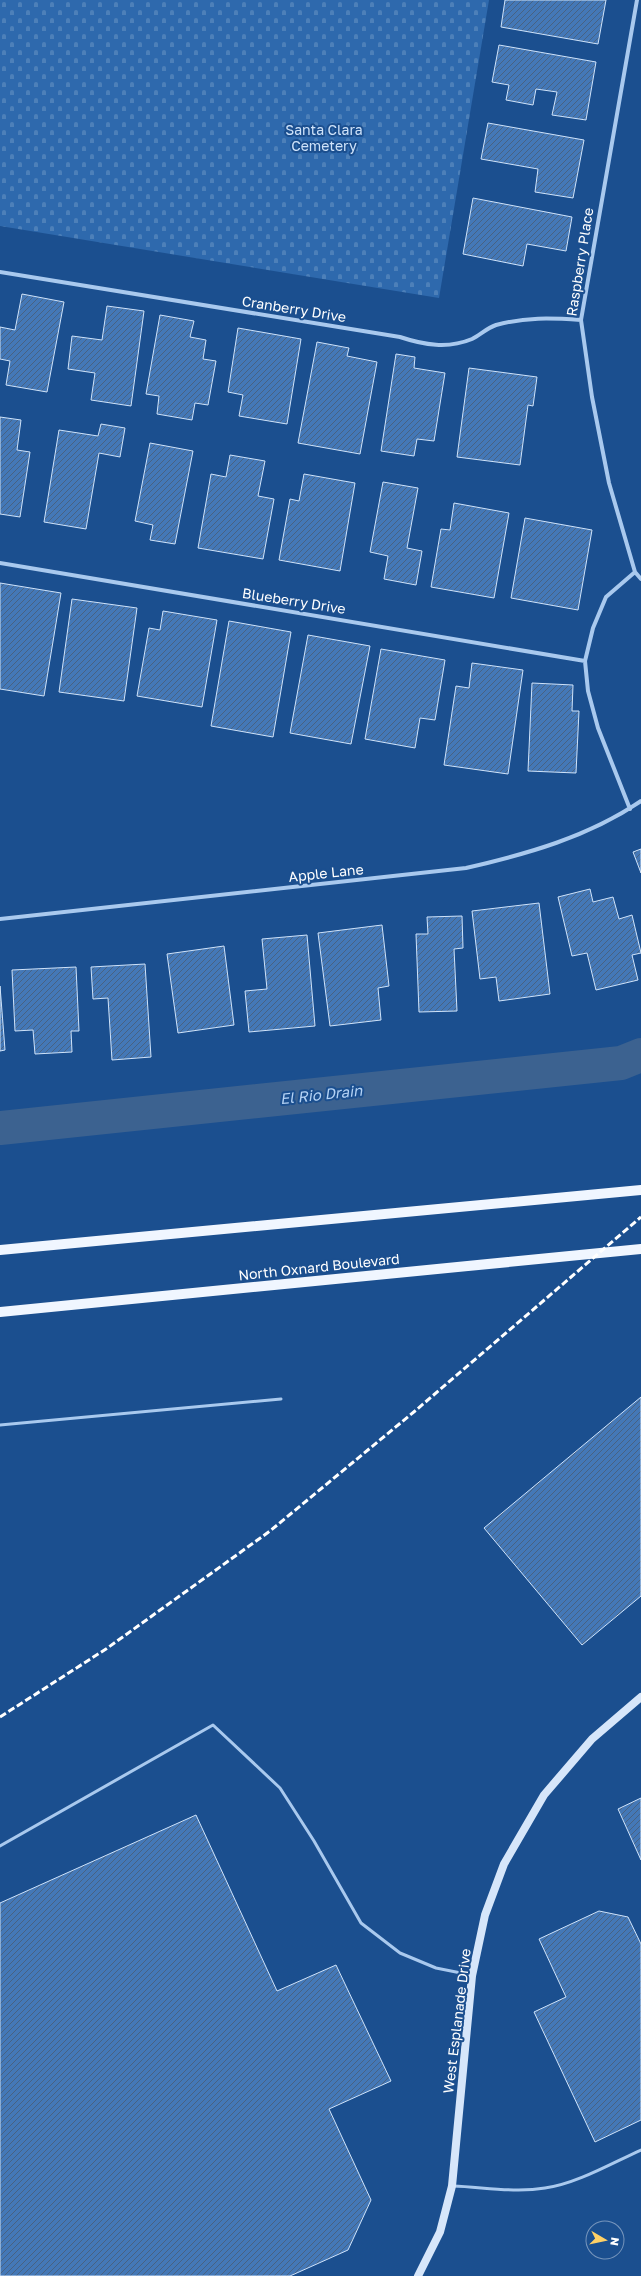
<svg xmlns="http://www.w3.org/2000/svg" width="641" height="2276" font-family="'Golos Text',sans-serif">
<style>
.cemetery{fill:url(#cemetery-stones)}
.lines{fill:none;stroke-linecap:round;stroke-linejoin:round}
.canal{stroke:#3c6290;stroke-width:34}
.building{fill:url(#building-hatch);stroke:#cfe3fa}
.lane{stroke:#a9c9ee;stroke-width:3}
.street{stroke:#a9c9ee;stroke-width:4}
.secondary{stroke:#d6e6fa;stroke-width:8}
.primary{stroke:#f0f6ff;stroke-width:10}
.rail{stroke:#fff;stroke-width:3;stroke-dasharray:7 3;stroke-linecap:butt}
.labels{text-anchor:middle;stroke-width:4;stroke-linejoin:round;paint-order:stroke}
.park-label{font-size:14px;fill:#cfe3fa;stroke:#1b4f8f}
.street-label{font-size:14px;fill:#fff;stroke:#1b4f8f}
.water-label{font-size:15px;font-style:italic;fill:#b5d3f5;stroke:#1b4f8f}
</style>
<defs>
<pattern id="cemetery-stones" width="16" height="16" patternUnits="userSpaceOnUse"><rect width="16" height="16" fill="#2e69ad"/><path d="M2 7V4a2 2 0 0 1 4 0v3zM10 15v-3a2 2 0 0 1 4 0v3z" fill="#4d80b9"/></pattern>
<pattern id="building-hatch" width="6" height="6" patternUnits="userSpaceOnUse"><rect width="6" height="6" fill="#4478b7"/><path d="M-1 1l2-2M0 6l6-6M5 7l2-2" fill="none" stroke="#486282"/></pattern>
</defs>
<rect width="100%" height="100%" fill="#1b4f8f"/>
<path class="cemetery" d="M0,0H489L439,298L0,226Z"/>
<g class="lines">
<path class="canal" d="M0,1128L621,1063L641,1055"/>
</g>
<path class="building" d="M505,0H606L598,44L501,27Z
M499,45L596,62L586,120L552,115L557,92L536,89L533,105L506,100L509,85L492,82Z
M488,123L584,140L573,198L535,192L538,169L481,159Z
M473,198L572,217L566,251L527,244L523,266L463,254Z
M22,294L64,302L47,392L6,385L10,361L0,359V327L15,330Z
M107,306L144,311L131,406L91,400L95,373L68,369L72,336L102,340Z
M160,315L194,321L190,337L206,340L203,359L216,361L208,405L195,403L192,420L157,414L159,396L146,394Z
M238,328L301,339L287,424L239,416L243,395L228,392Z
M317,342L349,348L347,356L377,362L360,454L298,443Z
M396,354L415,357L414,368L445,373L434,441L417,439L414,456L381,451Z
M469,368L537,377L533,406L528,405L520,465L457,457Z
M0,417L21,420L17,450L30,452L20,517L0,514Z
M101,424L125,428L120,457L99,453L86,529L44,522L59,430L98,436Z
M150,443L193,451L175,544L150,540L153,525L135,521Z
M230,455L265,461L258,496L274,499L263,559L198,548L211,474L226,477Z
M304,474L355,483L340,571L279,560L290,499L299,501Z
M383,482L418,488L407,548L422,551L416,585L384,579L388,556L370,552Z
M454,503L509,513L494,598L431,587L441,529L450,530Z
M525,518L592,530L578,610L511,598Z
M0,583L61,593L44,696L0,689Z
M72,599L137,608L124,701L59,692Z
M163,611L217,620L202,707L137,696L149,628L160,630Z
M229,621L291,632L273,737L211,726Z
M308,635L370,646L351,744L290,733Z
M381,649L445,660L435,720L420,718L415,748L365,739Z
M472,663L523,670L508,774L444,765L456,686L469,688Z
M532,683L573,685L572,711H579L576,773L528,771Z
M641,849V873L633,852Z
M590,889L593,902L613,897L619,919L632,915L641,953L632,955L638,980L596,990L587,953L572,956L558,897Z
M539,903L550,994L499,1001L496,977L480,979L472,911Z
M462,916L463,948L454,949L457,1011L419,1012L416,934H428L427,917Z
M382,925L389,986L378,988L381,1020L330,1026L318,933Z
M307,935L315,1026L249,1032L245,991L267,989L262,939Z
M224,946L234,1025L178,1033L167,954Z
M145,964L151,1057L112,1060L108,998L93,999L91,967Z
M76,967L79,1031H71L72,1052L35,1054L33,1030L15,1031L12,970Z
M0,986L5,1050L0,1051Z
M641,1397V1596L582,1645L484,1528Z
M641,1798V1860L618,1809Z
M196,1815L277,1991L336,1965L391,2081L329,2109L371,2200L348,2250L290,2276H0V1903Z
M599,1911L628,1917L641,1944V2120L595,2142L534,2012L566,1997L539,1939Z"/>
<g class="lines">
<path class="lane" d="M0,1425L281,1399
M0,1846L213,1725L280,1788L314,1841L361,1923L400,1953L436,1968L471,1975
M453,2186C483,2187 515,2193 545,2188C576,2184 612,2163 641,2150"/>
<path class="street" d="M637,0L581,320L592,397L609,483L635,572L641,579
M0,272L400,337C424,345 448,349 472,339C480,335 487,328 496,325C525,317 551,318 581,320
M0,563L585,661
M630,809L598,728L588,691L585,661L593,628L606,597L635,572
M0,919L466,868C527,854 588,837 641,801"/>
<path class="secondary" d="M418,2276L440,2232L452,2186L472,1976L485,1915L504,1864L544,1795L592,1739L641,1697"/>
<path class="primary" d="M0,1250L641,1190
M0,1312L641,1249"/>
<path class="rail" d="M0,1717L106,1649L270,1531L415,1411L641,1217"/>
</g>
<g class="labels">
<g class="park-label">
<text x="324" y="135">Santa Clara<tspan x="324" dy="16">Cemetery</tspan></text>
</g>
<g class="street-label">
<text transform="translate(580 262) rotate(-81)" y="5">Raspberry Place</text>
<text transform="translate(294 309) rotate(9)" y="5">Cranberry Drive</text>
<text transform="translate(294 601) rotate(9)" y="5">Blueberry Drive</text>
<text transform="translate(326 873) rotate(-6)" y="5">Apple Lane</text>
<text transform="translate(319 1267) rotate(-6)" y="5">North Oxnard Boulevard</text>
<text transform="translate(457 2021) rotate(-83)" y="5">West Esplanade Drive</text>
</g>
<g class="water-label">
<text transform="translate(321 1095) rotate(-6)" y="5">El Rio Drain</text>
</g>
</g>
<g transform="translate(605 2240) rotate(99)"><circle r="19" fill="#1b4f8f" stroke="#7695bc"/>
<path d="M0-3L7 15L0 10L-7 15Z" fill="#ffd166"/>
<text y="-6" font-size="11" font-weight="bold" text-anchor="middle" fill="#ffffff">N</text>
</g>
</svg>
